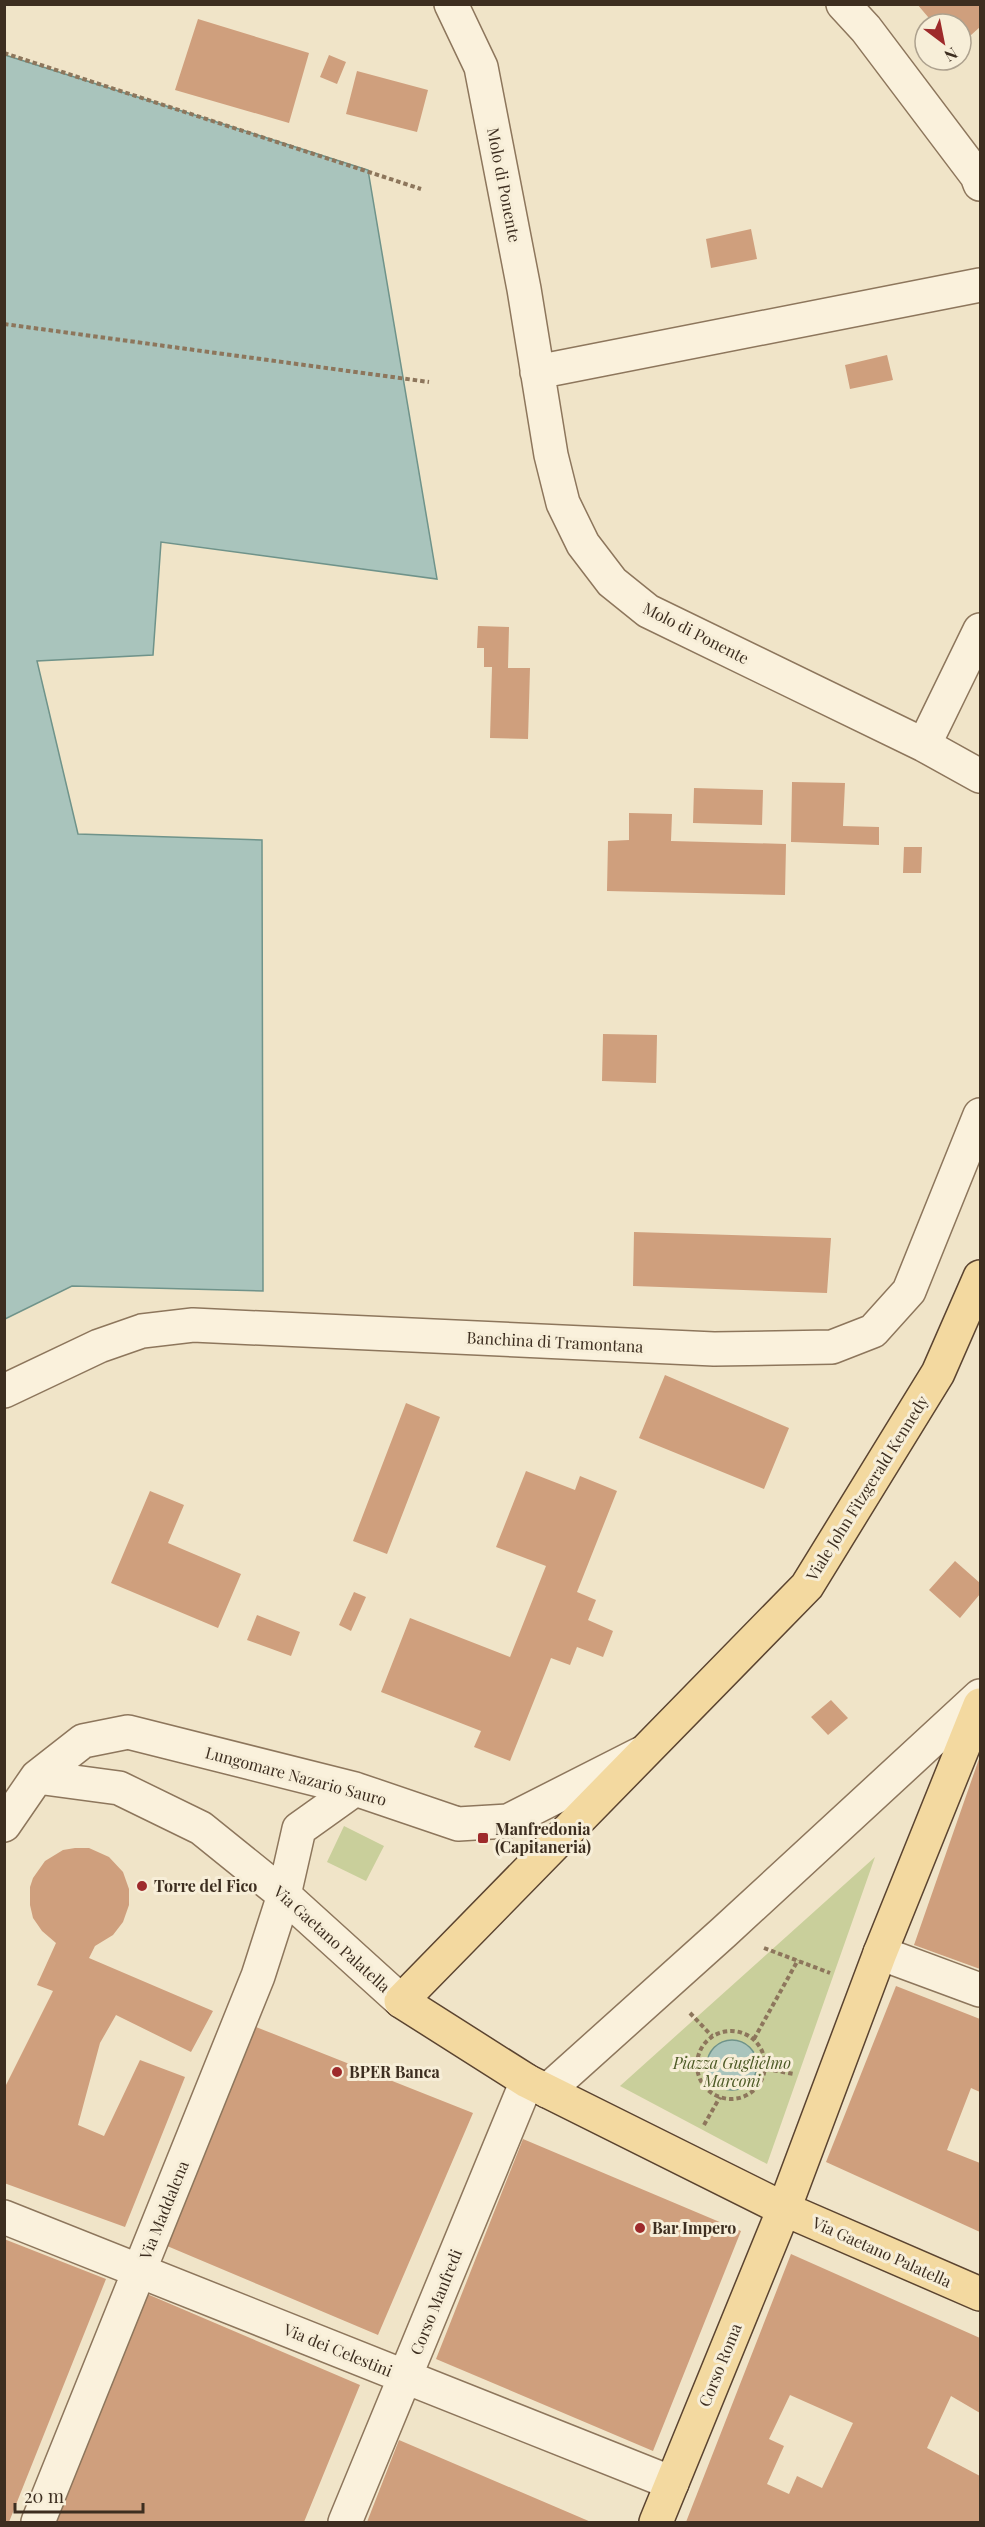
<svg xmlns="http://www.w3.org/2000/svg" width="985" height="2527" font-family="'Playfair Display',serif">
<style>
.green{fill:#c9cf9b}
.water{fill:#a9c4bc;stroke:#6f938a;stroke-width:1.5}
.building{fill:#cf9f7d;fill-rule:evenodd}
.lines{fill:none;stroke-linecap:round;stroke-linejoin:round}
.minor-casing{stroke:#8d765c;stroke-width:36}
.major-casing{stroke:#5b4430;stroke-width:36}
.path{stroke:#8d765c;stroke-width:4;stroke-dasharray:4.5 3;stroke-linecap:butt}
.minor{stroke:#faf1dc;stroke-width:33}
.major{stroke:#f3d9a0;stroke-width:33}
.poi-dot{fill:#9e2a2b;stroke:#f7eed8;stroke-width:2}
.labels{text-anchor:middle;stroke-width:6;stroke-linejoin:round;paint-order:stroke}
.street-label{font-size:16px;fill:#3d2e20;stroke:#f7eed8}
.poi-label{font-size:16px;font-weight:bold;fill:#3d2e20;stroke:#f7eed8;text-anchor:start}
.park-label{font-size:16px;font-style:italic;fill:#4d5a26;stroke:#f7eed8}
</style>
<rect width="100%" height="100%" fill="#f0e4c8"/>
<path class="green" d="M344,1826L384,1846L366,1881L327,1862Z
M875,1857L767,2164L620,2086Z"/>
<path class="water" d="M5,55L368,170L437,579L161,542L153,655L37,661L78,834L262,840L263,1291L72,1286L5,1319Z
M707 2065a25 25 0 1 1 50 0a25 25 0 1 1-50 0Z"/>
<path class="building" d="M917,4H980V27L961,44V24H934Z
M198,19L309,53L289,123L175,90Z
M329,55L346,62L337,84L320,77Z
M357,71L428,90L417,132L346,114Z
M751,229L757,259L711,268L706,239Z
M887,355L893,380L850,389L845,365Z
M478,626L509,627L508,668H530L528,739L490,738L492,667H484V648H477Z
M792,782L845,783L843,826L879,827V845L791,842Z
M694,788L763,790L762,825L693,823Z
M629,813L672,814L671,841L786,844L785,895L607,891L608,841L629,840Z
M904,847H922L921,873H903Z
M603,1034L657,1035L656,1083L602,1081Z
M634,1232L831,1238L827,1293L633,1286Z
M665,1375L789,1428L764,1489L639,1438Z
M406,1403L440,1417L387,1554L353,1541Z
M526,1471L575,1490L580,1476L617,1491L577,1592L596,1600L588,1620L613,1631L603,1657L577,1647L570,1665L551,1658L510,1761L474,1747L481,1731L381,1692L410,1618L510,1657L546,1566L496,1547Z
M150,1491L184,1505L168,1543L241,1574L218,1628L111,1583Z
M955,1561L980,1583V1594L960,1618L929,1590Z
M354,1592L366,1597L351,1631L339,1625Z
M257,1615L300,1632L291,1656L247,1640Z
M831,1700L848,1718L828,1735L811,1717Z
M980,1756V1969L914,1945Z
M75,1848H89L109,1857L123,1872L129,1889V1905L123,1922L113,1935L95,1946L89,1958L213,2011L191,2052L116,2015L100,2043L78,2125L104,2136L140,2060L185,2077L125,2227L4,2183V2089L53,1991L37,1985L56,1943L42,1931L33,1918L30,1905V1887L33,1878L45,1861L63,1850Z
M896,1986L980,2019V2092L971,2088L947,2150L980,2163V2232L826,2162Z
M246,2023L473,2113L378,2335L160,2243Z
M523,2139L741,2231L653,2451L436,2359Z
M4,2239L106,2279L9,2522H4Z
M791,2254L980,2338V2413L951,2396L927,2448L980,2476V2522H686ZM790,2395L853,2423L822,2488L797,2476L789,2494L767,2484L784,2446L769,2439Z
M140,2291L360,2385L304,2522H41Z
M399,2440L591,2522H367Z"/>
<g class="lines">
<defs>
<path id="minor" d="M451,4L481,67L524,289L551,455L563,503L583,544L612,582L648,611L924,745L980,776
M843,4L866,29L977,176L980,184
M537,372L980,285
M924,745L980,630
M4,1391L99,1346L142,1331L193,1325L714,1349L832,1347L873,1331L909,1291L980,1115
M37,1777L119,1788L201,1828L284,1895L401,2001
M4,1825L37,1777L83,1741L128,1732L355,1789L458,1824L508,1821L640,1754
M880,1953L980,1990
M547,2091L724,1932L980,1696
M4,2217L672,2483
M38,2522L258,1976L284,1895L299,1829L355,1789
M345,2522L527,2081"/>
<path id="major" d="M980,1277L938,1373L807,1586L401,2001L527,2081L784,2209L980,2294
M656,2522L784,2209L880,1953L980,1705"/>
</defs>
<use href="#minor" class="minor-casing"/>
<use href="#major" class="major-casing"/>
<path class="path" d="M4,53L421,189
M4,324L429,382
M764,1948L830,1973
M690,2013L712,2036
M697 2065a34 34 0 1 1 68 0a34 34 0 1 1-68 0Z
M754,2039L798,1960
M766,2069L794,2074
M704,2125L720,2097"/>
<use href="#minor" class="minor"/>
<use href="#major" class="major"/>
</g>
<g class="poi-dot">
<rect x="477" y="1832" width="12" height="12" rx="3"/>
<circle cx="142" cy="1886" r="6"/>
<circle cx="337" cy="2072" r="6"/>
<circle cx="640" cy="2228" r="6"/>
</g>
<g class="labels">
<g class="street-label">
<text transform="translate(504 185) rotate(79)" y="6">Molo di Ponente</text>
<text transform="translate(696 633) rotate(27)" y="6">Molo di Ponente</text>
<text transform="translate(555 1342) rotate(3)" y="6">Banchina di Tramontana</text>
<text transform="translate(867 1488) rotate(-58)" y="6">Viale John Fitzgerald Kennedy</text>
<text transform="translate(296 1776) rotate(15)" y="6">Lungomare Nazario Sauro</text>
<text transform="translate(332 1939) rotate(42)" y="6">Via Gaetano Palatella</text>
<text transform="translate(164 2210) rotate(-68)" y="6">Via Maddalena</text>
<text transform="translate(882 2252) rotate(24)" y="6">Via Gaetano Palatella</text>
<text transform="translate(436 2302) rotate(-68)" y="6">Corso Manfredi</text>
<text transform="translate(338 2350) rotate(22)" y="6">Via dei Celestini</text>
<text transform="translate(720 2365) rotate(-68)" y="6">Corso Roma</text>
</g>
<g class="poi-label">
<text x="495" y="1835">Manfredonia<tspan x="495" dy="18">(Capitaneria)</tspan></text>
<text x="154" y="1892">Torre del Fico</text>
<text x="349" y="2078">BPER Banca</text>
<text x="652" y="2234">Bar Impero</text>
</g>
<g class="park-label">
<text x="732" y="2069">Piazza Guglielmo<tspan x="732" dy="18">Marconi</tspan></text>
</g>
</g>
<rect width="985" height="2527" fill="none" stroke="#3d2e20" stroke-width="12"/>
<g transform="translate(943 42) rotate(148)"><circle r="28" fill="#f7eed8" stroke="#ada18e" stroke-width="1.5"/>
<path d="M0-4.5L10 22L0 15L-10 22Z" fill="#9e2a2b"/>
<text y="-9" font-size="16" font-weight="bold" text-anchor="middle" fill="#3d2e20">N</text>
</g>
<path d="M15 2503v9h128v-9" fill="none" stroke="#3d2e20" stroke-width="3"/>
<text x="24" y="2503" font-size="18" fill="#3d2e20" stroke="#f7eed8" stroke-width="4.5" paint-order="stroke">20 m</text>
</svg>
